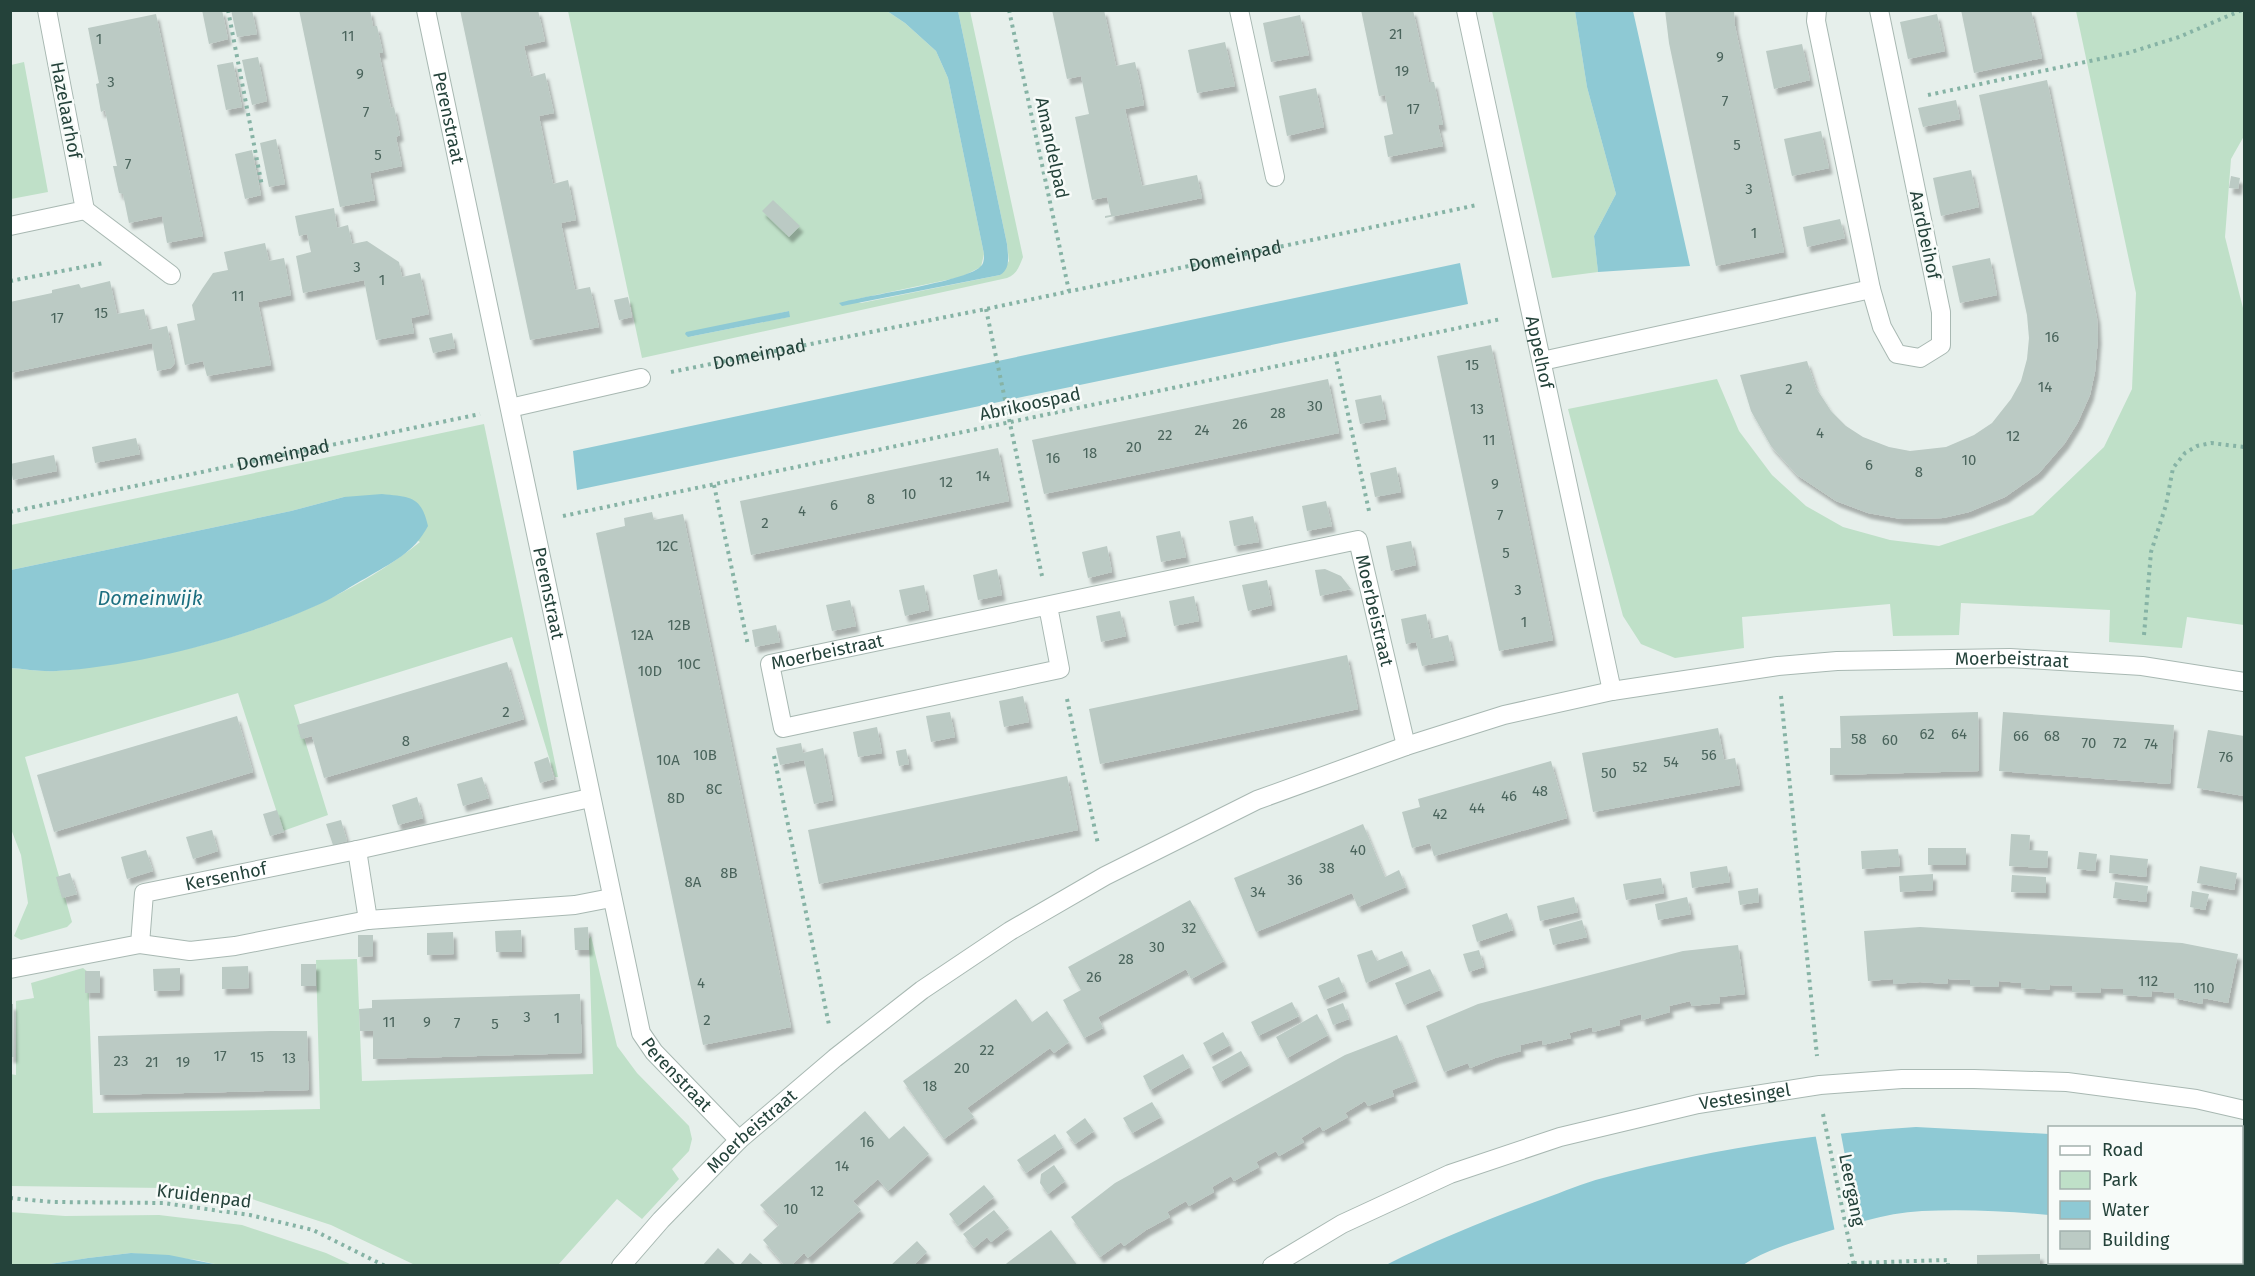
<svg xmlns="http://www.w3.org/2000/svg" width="2255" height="1276" font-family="'Fira Sans',sans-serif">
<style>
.green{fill:#bfe0c8;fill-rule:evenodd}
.water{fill:#8ec9d4}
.pier{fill:#e6efeb}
.building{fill:#bbcac4;filter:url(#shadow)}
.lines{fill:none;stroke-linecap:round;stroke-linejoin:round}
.minor-casing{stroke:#a8b8b2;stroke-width:20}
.path{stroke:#86b3a5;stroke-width:4;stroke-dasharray:3 4.5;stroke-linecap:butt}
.minor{stroke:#fff;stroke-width:18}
.labels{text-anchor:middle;stroke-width:5;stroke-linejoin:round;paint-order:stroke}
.number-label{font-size:15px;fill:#4a645c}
.street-label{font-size:18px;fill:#24423a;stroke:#f7fbf9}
.water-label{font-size:20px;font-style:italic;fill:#1c6f80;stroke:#f7fbf9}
</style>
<defs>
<filter id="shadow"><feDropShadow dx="3.5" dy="6" stdDeviation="1.5" flood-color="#0004"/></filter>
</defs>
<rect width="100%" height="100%" fill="#e6efeb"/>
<path class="green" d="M568,11H887L905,23L936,51L948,78L984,254L981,267L961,277L852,300L861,303L1000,275L1009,261L1007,244L958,11H970L1023,257C1019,267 1017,274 1007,278L642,358ZM789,311V317L688,337L741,322Z
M1492,11H1575L1587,87L1616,194L1594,236L1598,272L1552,278Z
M2076,11H2244V136L2231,159L2225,237L2244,312V625L2187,617L2182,648L2109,642L2110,610L1961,603L1959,635L1893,636L1890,604L1742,617L1744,648L1675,658L1641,644L1623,616L1568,409L1717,379L1739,431L1772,475L1806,506L1843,527L1890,540L1939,546L2033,515L2104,447L2132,389L2136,293Z
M24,62L48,192L11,199V65Z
M484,424L558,777H555L512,637L294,705L328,815L283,831L238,693L25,757L72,922L67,927L21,940L14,936L28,903L21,855L11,829V668C25,669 41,672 56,671C72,670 89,667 106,664C216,649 332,612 420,542L344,497L291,511L11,570V525Z
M591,936L617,1046L637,1073L689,1126L692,1139L689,1151L672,1169L679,1179L642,1219L617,1199L558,1265H415L331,1225L252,1199L164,1188L11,1186L10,1074L16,1075V1001L34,998L31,983L83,968L88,972L93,1113L320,1109L316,960L357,959L362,1081L593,1074L589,939Z
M10,1212L65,1216L159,1215L242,1225L326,1253L352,1265H219L197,1260L131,1253L88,1258L44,1265H11Z"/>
<path class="water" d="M887,11H958L1007,244C1008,255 1011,269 1000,275L842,306L839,303C867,295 964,282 980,267C984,264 984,259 984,254L948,78L936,51L905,23Z
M1575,11H1633L1690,266L1598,272L1594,236L1616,194L1587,87Z
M1460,263L1468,304L577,490L573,451Z
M789,311L790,317L688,337L685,334L686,332Z
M382,494C411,497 421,496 428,526C414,553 391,563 366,578C351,586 337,596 322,603C247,638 138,666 56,671C41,672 25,669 11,668V570L291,511L344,497Z
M1916,1127L2049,1134V1215C2008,1211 1963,1209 1922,1211C1884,1213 1846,1226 1810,1237C1788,1244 1762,1252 1743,1265L1384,1266C1436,1240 1489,1219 1543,1199C1563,1192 1583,1183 1603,1178C1706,1150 1810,1134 1916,1127Z
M131,1253L169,1255L219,1265H44L88,1258Z"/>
<path class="pier" d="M1840,1129L1858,1225L1835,1232L1815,1133Z"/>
<path class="building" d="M202,10H222L228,39L209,44Z
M231,10H252L257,34L237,37Z
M299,10H370L373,26H377L383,53H379L391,108L394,107L400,135L396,137L402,166L370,173L375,200L340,207Z
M460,10H538L545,41L524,46L531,77L545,73L554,113L539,116L553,184L568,180L576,220L561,223L575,290L590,287L599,327L530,340Z
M1052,10H1104L1116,66L1135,62L1140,84L1144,105L1125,109L1142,186L1197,175L1202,198L1105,218V216L1111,215L1107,197L1092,200L1075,117L1089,114L1081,76L1067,79Z
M1361,10H1413L1429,82H1434L1443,125H1438L1443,146L1388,157L1384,136L1393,134L1385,95L1379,96Z
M1665,10H1734L1735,26L1784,252L1716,266L1669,43Z
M1961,10H2031L2042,58L1974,73Z
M156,14L203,236L167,243L162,216L129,223L123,194L119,193L113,166H117L105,110L101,112L96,84L99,83L88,28Z
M1937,14L1945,51L1908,59L1900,22Z
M1300,15L1309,55L1271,62L1263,23Z
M1225,42L1235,86L1197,93L1188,50Z
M1802,44L1810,80L1774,89L1766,51Z
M258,57L267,101L252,105L242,60Z
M233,62L242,107L226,110L217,65Z
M2047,80L2097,318L2098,338L2095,372L2090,395L2078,422L2065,443L2039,473L2005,497L1969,512L1943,518L1901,519L1868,513L1836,501L1797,475L1771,446L1751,411L1740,375L1807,361L1816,388L1831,411L1846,426L1863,437L1889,447L1910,451L1946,447L1974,435L1992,423L2011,399L2021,381L2027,359L2029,338L2027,315L1979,95Z
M1316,88L1324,127L1287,136L1279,96Z
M1956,100L1960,119L1923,127L1918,108Z
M1821,131L1829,168L1792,176L1784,139Z
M276,139L285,184L269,187L260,143Z
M252,150L261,195L245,199L235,154Z
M1971,170L1979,207L1941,216L1933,178Z
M2231,176L2240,178L2238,189L2229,188Z
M773,200L800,226L789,237L762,211Z
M334,208L337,228L348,225L352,244L367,241L399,262L402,277L420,273L429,314L411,318L414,333L376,340L364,280L303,293L296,256L311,252L307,234L299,236L295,216Z
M1840,219L1845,238L1807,247L1803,227Z
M265,243L269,261L284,258L291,295L258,302L271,365L207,376L203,361L185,365L177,324L195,320L192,305L202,289L213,273L228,270L224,252Z
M1990,258L1997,295L1960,303L1952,266Z
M110,281L117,314L144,309L149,330L167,326L175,363L171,368L157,371L152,343L10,373V302L52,293V290L79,284L81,288Z
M628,297L632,317L619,320L614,300Z
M452,333L455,348L433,353L429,338Z
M1491,345L1553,640L1499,651L1437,356Z
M1328,379L1339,433L1044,494L1032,440Z
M1381,395L1386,419L1360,424L1355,400Z
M136,438L140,454L95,463L92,447Z
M998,448L1009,501L751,555L740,501Z
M54,455L57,471L13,480L10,464Z
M1396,467L1401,492L1375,497L1370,473Z
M1326,501L1332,526L1307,531L1302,506Z
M652,512L654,520L683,514L791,1027L703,1045L596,533L625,526L624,518Z
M1253,516L1259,542L1234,546L1229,521Z
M1180,531L1186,557L1161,562L1156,536Z
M1411,541L1416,565L1391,571L1386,546Z
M1107,546L1112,572L1088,578L1082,552Z
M997,569L1002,595L978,600L973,575Z
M1325,569L1341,576L1351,589L1320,596L1315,570Z
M1267,580L1272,605L1248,611L1242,585Z
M924,585L929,610L905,616L899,590Z
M1194,596L1199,621L1174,626L1169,601Z
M850,600L856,626L832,631L826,605Z
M1120,611L1126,636L1101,642L1096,616Z
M1426,614L1431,639L1448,635L1454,660L1422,666L1416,642L1406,644L1401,619Z
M776,625L780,642L755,647L752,630Z
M1347,655L1358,709L1100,764L1089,709Z
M507,662L524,719L324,778L312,736L301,739L297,725Z
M1023,696L1029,722L1004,727L999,701Z
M950,712L955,737L931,742L926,716Z
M1978,712L1979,771L1830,775V748H1841L1840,716Z
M2003,712L2174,725L2170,784L1999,771Z
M237,716L253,772L54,832L37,775Z
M877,727L882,753L858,757L853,732Z
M1718,728L1724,760L1735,758L1740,785L1593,812L1582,753Z
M2208,730L2244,736V796L2197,788Z
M801,743L803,753L823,748L833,800L814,804L804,760L780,765L776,748Z
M906,749L909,764L899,766L896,751Z
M548,757L554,779L540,783L534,762Z
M1551,761L1567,818L1434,856L1430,843L1412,848L1402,812L1420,807L1418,799Z
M1067,776L1078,830L819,884L808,830Z
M482,777L489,798L463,806L457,784Z
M417,797L423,818L398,825L392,805Z
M277,810L284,832L270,836L263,814Z
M341,820L347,841L333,845L326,824Z
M1363,824L1385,877L1399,870L1406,887L1358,907L1352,893L1256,932L1234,878Z
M212,830L218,851L193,859L186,837Z
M2011,834L2030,835L2029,850L2048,851L2047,868L2009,866Z
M1928,848H1966V865H1928Z
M1898,849L1900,866L1862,869L1861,851Z
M146,850L153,871L127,879L121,857Z
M2079,852L2097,854L2095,871L2077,869Z
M2110,855L2148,859L2146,877L2109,873Z
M1727,866L1730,882L1692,888L1690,872Z
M2200,866L2237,873L2234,890L2197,883Z
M70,873L77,894L62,898L56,877Z
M1933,874V890L1900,892L1899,876Z
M2012,875L2046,877V893L2011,892Z
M1661,878L1664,893L1626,900L1623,884Z
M2115,882L2148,886L2146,902L2113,898Z
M1758,888L1759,902L1740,905L1738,891Z
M2192,891L2209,894L2205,910L2190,907Z
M1574,897L1578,912L1540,921L1537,906Z
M1687,897L1691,914L1658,920L1655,904Z
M1190,900L1224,961L1191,979L1186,969L1098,1017L1103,1028L1084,1038L1063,1000L1081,990L1068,967Z
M1507,913L1513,930L1477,942L1472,925Z
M1582,920L1587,937L1553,945L1549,929Z
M588,927L589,950H575L574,928Z
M1920,927L2182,943L2238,954L2228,1003L2203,998L2202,1004L2174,998V993L2152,991L2151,997L2123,995V989L2101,988L2100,993L2072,992V986L2050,985L2049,990L2021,988V983L1999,981L1998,987L1970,986V980L1948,979L1947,984L1920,982L1893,984V979L1868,981L1864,931Z
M521,930L522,952H496L495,931Z
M453,932L454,954L427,955V933Z
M358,935H373V956L358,957Z
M1738,945L1745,994L1719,997L1720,1003L1692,1006L1690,1001L1669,1006L1670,1012L1642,1020L1641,1014L1619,1020L1620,1025L1593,1032L1592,1027L1569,1033L1571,1038L1543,1045L1542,1040L1520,1045L1521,1051L1495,1058L1470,1068L1468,1063L1444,1072L1426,1026L1478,1004L1683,951Z
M1372,950L1377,961L1402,951L1408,965L1366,983L1357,955Z
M1479,950L1484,967L1469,972L1463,954Z
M301,964H316V986H301Z
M248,966L249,988L222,989V967Z
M180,968V990L154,991L153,969Z
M1430,969L1440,990L1404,1005L1395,983Z
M85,971H100V993H85Z
M1339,977L1345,991L1324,1000L1318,986Z
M580,994L582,1053L373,1059V1031H360L359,1009L372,1008V1000Z
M1016,999L1032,1022L1047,1011L1069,1042L1054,1053L1050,1048L967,1108L974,1117L944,1139L903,1081Z
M1292,1002L1299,1016L1258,1036L1251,1022Z
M1343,1003L1349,1019L1333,1025L1327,1009Z
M10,1004H13L14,1057H10Z
M1317,1014L1328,1035L1287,1058L1276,1037Z
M271,1031H307L309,1090L100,1095L98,1036Z
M1223,1032L1230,1045L1210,1056L1203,1043Z
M1397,1035L1416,1081L1392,1090L1394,1096L1368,1106L1365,1101L1345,1113L1348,1117L1323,1131L1320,1126L1301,1138L1304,1142L1279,1156L1276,1151L1256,1162L1259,1167L1234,1181L1231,1176L1212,1187L1214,1192L1189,1206L1186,1201L1167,1212L1170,1217L1146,1230L1124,1246L1121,1242L1100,1257L1071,1217L1115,1183L1345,1055Z
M1241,1051L1249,1065L1220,1082L1212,1067Z
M1183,1054L1190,1067L1150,1090L1143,1076Z
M1152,1102L1161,1117L1132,1133L1123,1118Z
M865,1111L889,1139L904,1126L929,1154L888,1191L878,1179L853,1201L861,1210L808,1258L804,1253L791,1266H785L763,1240L779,1225L760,1205Z
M1085,1118L1094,1131L1075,1144L1066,1132Z
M1055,1134L1063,1147L1026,1173L1017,1160Z
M1054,1165L1065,1181L1048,1194L1040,1183L1041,1174Z
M984,1185L994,1197L958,1226L949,1214Z
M994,1210L1009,1228L991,1242L987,1237L974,1248L963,1234Z
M1051,1230L1078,1266H1004L1007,1263Z
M917,1241L927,1252L913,1266H890Z
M718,1248L737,1266H702Z
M750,1253L765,1266H739Z
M2040,1254V1266H1977V1255Z"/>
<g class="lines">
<defs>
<g id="minor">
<path id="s3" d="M426,10L641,1033L654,1052L739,1140"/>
<path d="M1239,10L1275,177"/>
<path id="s4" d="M1466,10L1612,691"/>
<path d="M1817,10L1816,21L1871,289L1882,327L1897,354L1920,358L1941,345V312L1879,10"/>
<path d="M85,210L171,275"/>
<path d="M10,226L85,210L47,10"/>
<path d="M1542,361L1871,289"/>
<path d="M510,408L641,378"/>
<path id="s5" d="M1048,606L1060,669L783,728L770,664L1358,540L1406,746"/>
<path d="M357,850L368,920"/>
<path d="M140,944L190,951L235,946L368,920L575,905L611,898"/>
<path id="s6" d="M10,969L140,944L144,893L357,850L590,798"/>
<path id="s7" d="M621,1266L661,1220L739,1140L835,1058L922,990L1010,931L1105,876L1257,800L1406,746L1504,715L1612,691L1778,666L1837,661L2010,658L2142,666L2244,682"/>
<path id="s8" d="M1272,1266L1342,1224L1450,1174L1560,1137L1698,1104L1820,1085L1902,1079H1974L2067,1082L2196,1099L2244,1110"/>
</g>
</defs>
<use href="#minor" class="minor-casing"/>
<g class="path">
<path d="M228,10L262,186"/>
<path d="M1009,10L1069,291"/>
<path d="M1928,95L2128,53L2179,37L2242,10"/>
<path d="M10,281L104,263"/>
<path d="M986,309L1042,576"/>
<path d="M1335,354L1369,511"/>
<path id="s1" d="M671,372L986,309L1477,205"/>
<path d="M714,485L748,645"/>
<path id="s2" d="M10,512L480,414"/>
<path d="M563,516L1501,319"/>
<path d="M2144,635L2151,552L2166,505L2173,468L2185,453L2197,446L2211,443L2244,447"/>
<path d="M1781,696L1817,1056"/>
<path d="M1067,699L1098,844"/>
<path d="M774,756L829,1025"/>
<path d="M1823,1114L1854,1266"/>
<path d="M10,1198L52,1202L163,1203L250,1215L313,1230L385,1266"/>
<path d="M1847,1266L1853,1263L1948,1260V1266"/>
</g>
<use href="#minor" class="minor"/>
</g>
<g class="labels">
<g class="number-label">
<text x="1396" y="39">21</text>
<text x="348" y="41">11</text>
<text x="99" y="44">1</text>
<text x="1720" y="62">9</text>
<text x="1402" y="76">19</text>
<text x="360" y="79">9</text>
<text x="111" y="87">3</text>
<text x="1725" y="106">7</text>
<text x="1413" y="114">17</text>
<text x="366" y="117">7</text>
<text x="1737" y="150">5</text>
<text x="378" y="160">5</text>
<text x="128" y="169">7</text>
<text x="1749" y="194">3</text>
<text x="1754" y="238">1</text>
<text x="357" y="272">3</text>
<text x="382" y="285">1</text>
<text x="238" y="301">11</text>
<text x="101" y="318">15</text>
<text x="57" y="323">17</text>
<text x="2052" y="342">16</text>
<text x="1472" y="370">15</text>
<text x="2045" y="392">14</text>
<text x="1789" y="394">2</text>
<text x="1315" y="411">30</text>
<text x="1477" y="414">13</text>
<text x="1278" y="418">28</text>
<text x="1240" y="429">26</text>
<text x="1202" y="435">24</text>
<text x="1820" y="438">4</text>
<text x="1165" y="440">22</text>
<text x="2013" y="441">12</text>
<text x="1489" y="445">11</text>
<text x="1134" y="452">20</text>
<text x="1090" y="458">18</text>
<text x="1053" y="463">16</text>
<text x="1969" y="465">10</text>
<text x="1869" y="470">6</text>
<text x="1919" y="477">8</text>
<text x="983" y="481">14</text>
<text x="946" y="487">12</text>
<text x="1495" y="489">9</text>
<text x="909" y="499">10</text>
<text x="871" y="504">8</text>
<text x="834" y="510">6</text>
<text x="802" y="516">4</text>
<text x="1500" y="520">7</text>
<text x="765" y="528">2</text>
<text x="667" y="551">12C</text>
<text x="1506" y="558">5</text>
<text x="1518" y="595">3</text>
<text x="1524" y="627">1</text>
<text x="679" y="630">12B</text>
<text x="642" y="640">12A</text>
<text x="689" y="669">10C</text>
<text x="650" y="676">10D</text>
<text x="506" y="717">2</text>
<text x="1927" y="739">62</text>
<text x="1959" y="739">64</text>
<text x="2021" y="741">66</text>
<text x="2052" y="741">68</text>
<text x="1859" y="744">58</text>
<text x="1890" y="745">60</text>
<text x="406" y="746">8</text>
<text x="2089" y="748">70</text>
<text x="2120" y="748">72</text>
<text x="2151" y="749">74</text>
<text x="705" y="760">10B</text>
<text x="1709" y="760">56</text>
<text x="2226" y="762">76</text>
<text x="668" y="765">10A</text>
<text x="1671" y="767">54</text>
<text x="1640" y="772">52</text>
<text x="1609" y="778">50</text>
<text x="714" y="794">8C</text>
<text x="1540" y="796">48</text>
<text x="1509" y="801">46</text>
<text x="676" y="803">8D</text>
<text x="1477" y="813">44</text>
<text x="1440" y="819">42</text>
<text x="1358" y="855">40</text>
<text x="1327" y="873">38</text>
<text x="729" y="878">8B</text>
<text x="1295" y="885">36</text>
<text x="693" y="887">8A</text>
<text x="1258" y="897">34</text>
<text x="1189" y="933">32</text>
<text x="1157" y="952">30</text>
<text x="1126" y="964">28</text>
<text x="1094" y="982">26</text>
<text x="2148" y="986">112</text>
<text x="701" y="988">4</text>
<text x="2204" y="993">110</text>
<text x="527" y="1022">3</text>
<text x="557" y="1023">1</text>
<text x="707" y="1025">2</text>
<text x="389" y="1027">11</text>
<text x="427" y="1027">9</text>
<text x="457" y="1028">7</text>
<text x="495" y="1029">5</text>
<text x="987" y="1055">22</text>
<text x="220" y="1061">17</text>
<text x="257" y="1062">15</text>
<text x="289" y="1063">13</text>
<text x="121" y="1066">23</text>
<text x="152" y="1067">21</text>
<text x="183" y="1067">19</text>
<text x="962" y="1073">20</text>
<text x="930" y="1091">18</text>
<text x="867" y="1147">16</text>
<text x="842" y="1171">14</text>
<text x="817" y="1196">12</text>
<text x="791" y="1214">10</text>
</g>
<g class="street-label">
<text transform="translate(66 110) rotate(79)" y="6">Hazelaarhof</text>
<text dy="6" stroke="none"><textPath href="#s3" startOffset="110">Perenstraat</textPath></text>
<text transform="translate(1052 148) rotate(78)" y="6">Amandelpad</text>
<text transform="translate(1925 235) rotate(78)" y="6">Aardbeihof</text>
<text dy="6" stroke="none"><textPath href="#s1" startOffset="576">Domeinpad</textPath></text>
<text dy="6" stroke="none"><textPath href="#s4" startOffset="350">Appelhof</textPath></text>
<text dy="6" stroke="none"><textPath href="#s1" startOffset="90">Domeinpad</textPath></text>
<text transform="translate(1030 404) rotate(-12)" y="6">Abrikoospad</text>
<text dy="6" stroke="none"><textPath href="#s2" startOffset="279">Domeinpad</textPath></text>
<text dy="6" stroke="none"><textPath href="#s3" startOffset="596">Perenstraat</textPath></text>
<text dy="6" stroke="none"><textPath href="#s5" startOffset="1086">Moerbeistraat</textPath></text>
<text dy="6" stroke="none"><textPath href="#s5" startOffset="471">Moerbeistraat</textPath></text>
<text dy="6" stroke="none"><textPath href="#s7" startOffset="1569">Moerbeistraat</textPath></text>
<text dy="6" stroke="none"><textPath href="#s6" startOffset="267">Kersenhof</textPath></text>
<text dy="6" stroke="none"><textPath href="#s3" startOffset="1100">Perenstraat</textPath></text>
<text dy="6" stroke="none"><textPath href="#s8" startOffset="506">Vestesingel</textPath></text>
<text dy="6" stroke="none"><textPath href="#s7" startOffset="188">Moerbeistraat</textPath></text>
<text transform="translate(1852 1190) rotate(79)" y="6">Leergang</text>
<text transform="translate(204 1196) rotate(7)" y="6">Kruidenpad</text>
</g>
<g class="water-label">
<text x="150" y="605">Domeinwijk</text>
</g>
</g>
<rect width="2255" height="1276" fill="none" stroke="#24423a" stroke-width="24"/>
<rect x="2048" y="1126" width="195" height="138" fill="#f7fbf9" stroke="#a3b1ad" stroke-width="1.5"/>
<rect x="2060" y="1146" width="30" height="9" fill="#ffffff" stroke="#a3b1ad" stroke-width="1.5"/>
<text x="2102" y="1156" font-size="18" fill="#24423a">Road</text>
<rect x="2060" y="1171" width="30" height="18" fill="#bfe0c8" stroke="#a3b1ad" stroke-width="1.5"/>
<text x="2102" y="1186" font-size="18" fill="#24423a">Park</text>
<rect x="2060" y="1201" width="30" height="18" fill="#8ec9d4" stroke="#a3b1ad" stroke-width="1.5"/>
<text x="2102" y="1216" font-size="18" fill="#24423a">Water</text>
<rect x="2060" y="1231" width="30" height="18" fill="#bbcac4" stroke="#a3b1ad" stroke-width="1.5"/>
<text x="2102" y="1246" font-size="18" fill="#24423a">Building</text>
</svg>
